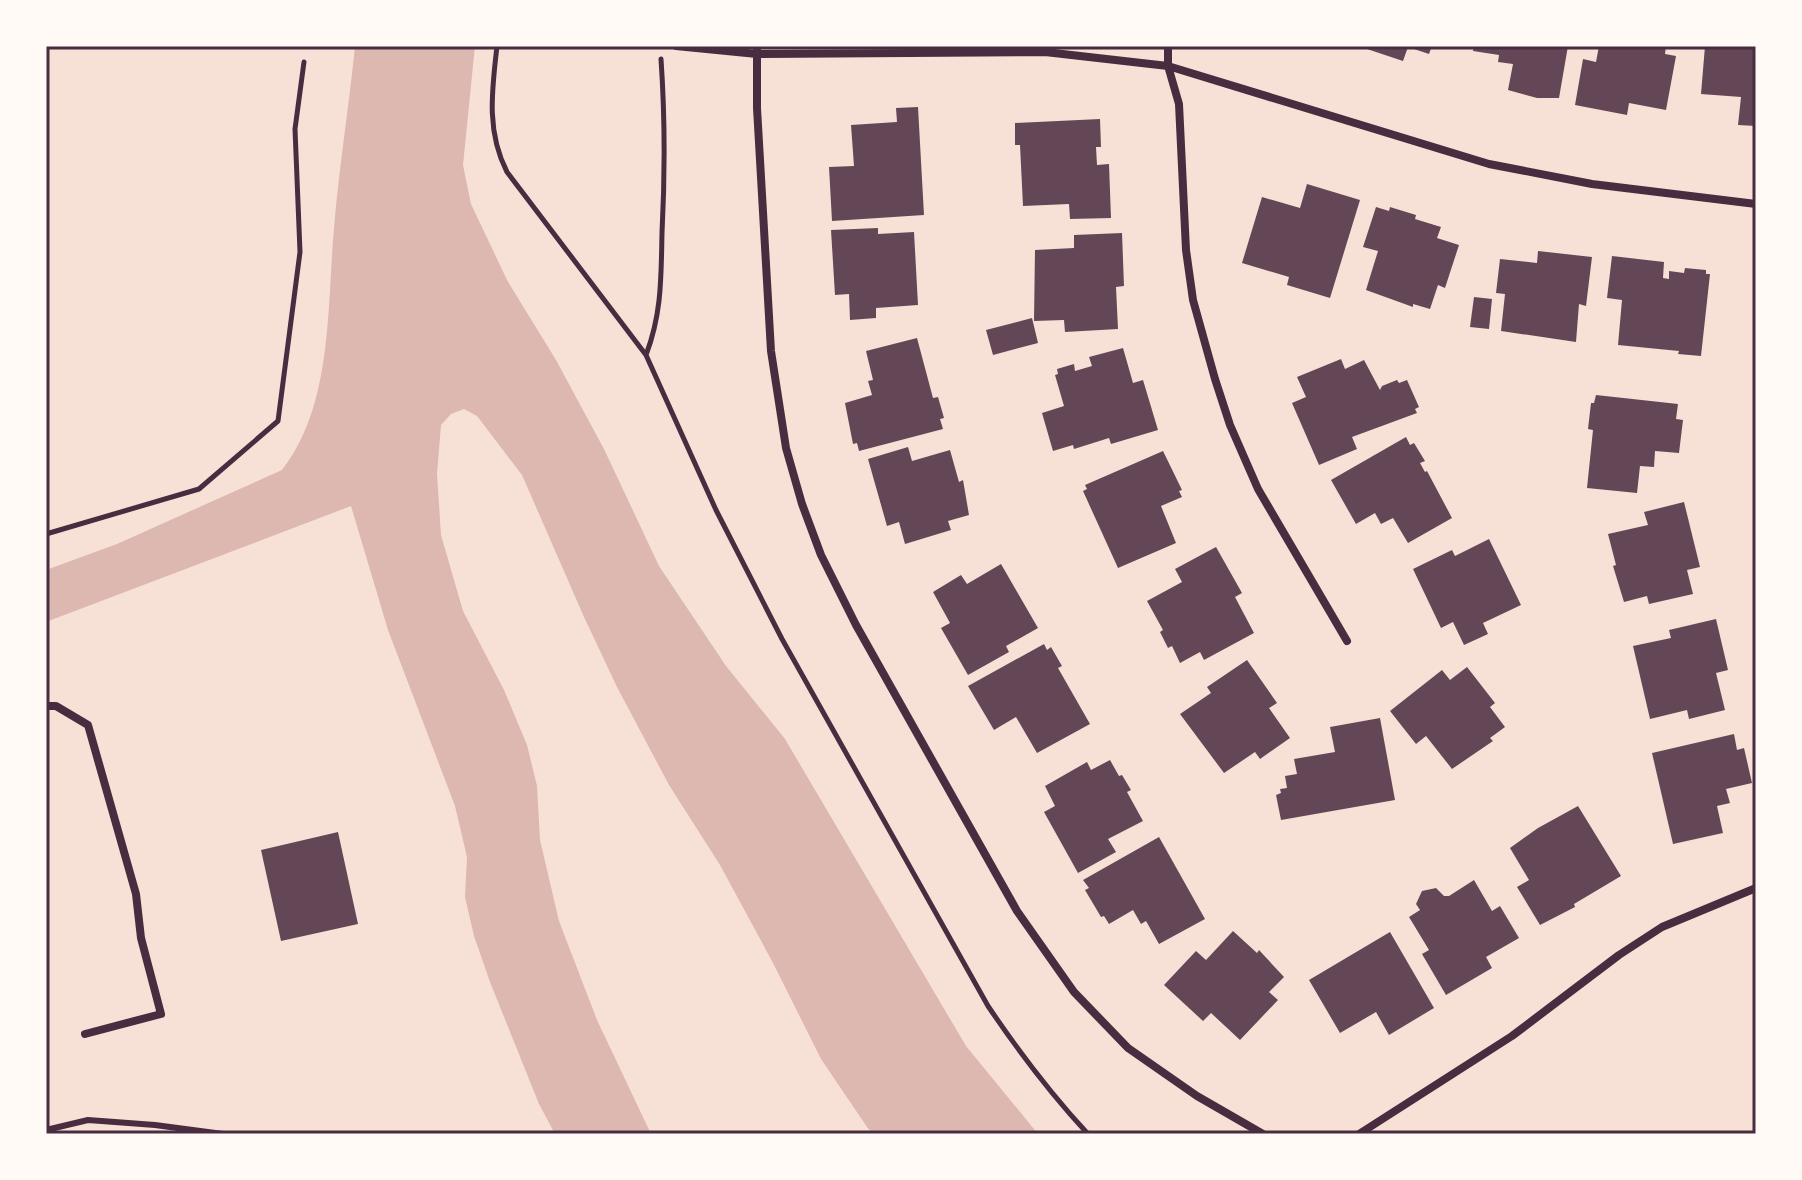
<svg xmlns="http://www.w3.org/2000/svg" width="1802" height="1180" font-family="Helvetica,sans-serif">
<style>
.water{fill:#dcb8b0}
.building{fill:#644757}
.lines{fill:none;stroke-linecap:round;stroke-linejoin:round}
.path{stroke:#4a2c40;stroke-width:5}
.service{stroke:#4a2c40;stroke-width:6}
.minor{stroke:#4a2c40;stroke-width:8}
.neatline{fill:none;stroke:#4a2c40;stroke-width:3}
</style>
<rect width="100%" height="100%" fill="#f7e1d7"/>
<path class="water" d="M355,46H475L463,165L471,204L507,280L556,360L604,449L659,566L726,666L785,739L966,1046L1038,1134H873L867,1127L821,1059L773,963L720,865L669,785L617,687L584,617L522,475L477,416L464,409L451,414L441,425L437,474L441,535L463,611L504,690L527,745L537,786L540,840L559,921L597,1020L651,1134H555L539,1104L490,982L474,936L465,897L467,857L455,806L388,630L351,506L46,622V570L117,544L282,470C333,405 327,306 334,228C339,167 349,107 355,46Z"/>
<path class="building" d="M1358,46H1432L1429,54L1408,47L1403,61Z
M1474,46H1568L1559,98H1537L1508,90L1513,64L1498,62L1499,55L1473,51Z
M1599,46H1666L1665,54L1676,56L1666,110L1629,103L1627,115L1575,105L1583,59L1596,62Z
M1705,46H1756V126L1738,125L1741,97L1701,94Z
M918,107L924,215L832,221L829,167L854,166L851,125L897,122L896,108Z
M1100,119L1101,147H1096L1097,165L1109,164L1111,218L1070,219L1069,204L1023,206L1020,145H1015V123Z
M1307,184L1360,200L1330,298L1287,285L1289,277L1242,263L1262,197L1300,208Z
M1376,207L1389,211L1390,207L1416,215L1415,219L1441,227L1437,238L1459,245L1445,288L1438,285L1430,309L1413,304V307L1366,290L1378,251L1363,247Z
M878,228V234L914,232L918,305L876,308V318L850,320L849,294L835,295L831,230Z
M1122,233L1124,286L1116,287L1118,329L1065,332L1064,320L1034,321L1035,250L1074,248V235Z
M1538,251L1592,257L1586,306L1579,304L1576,342L1501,331L1505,294L1496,293L1500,259L1537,263Z
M1612,256L1664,262L1663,278L1669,279V271L1684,273L1685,268L1706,270V274H1710L1701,356L1678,354L1679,351L1618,345L1622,300L1607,298Z
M1474,297L1492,299L1489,329L1470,327Z
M1032,318L1038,343L993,355L986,330Z
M917,338L933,398L938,397L944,418L940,419L943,429L859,451L857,443L853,444L845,403L872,395L868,381L873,380L866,351Z
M1123,348L1133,383L1143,380L1158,430L1111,444L1109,438L1074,449L1073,445L1053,451L1042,413L1064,406L1055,375L1058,374L1057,369L1074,364L1075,371L1092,366L1089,357Z
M1341,359L1345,369L1364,360L1380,390L1382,386L1397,380L1399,383L1407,380L1419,407L1415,409L1417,413L1352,437L1357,449L1319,465L1292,403L1306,397L1297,377Z
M1596,395L1678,404L1676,419L1683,420L1679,453L1655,451L1654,467L1640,466L1637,493L1587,488L1593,430L1588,429L1591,403H1594Z
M1406,437L1410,445L1414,443L1425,461L1420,463L1425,472L1427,471L1452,518L1408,543L1393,518L1381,524L1375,513L1356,524L1331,480Z
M908,447L912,461L950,450L959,482L963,480L969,515L948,521L951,530L905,544L899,522L887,526L868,459Z
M1163,451L1182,490L1179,491L1182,497L1161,506L1176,543L1118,568L1083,491L1087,489L1085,485Z
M1684,502L1700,567L1687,570L1693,594L1649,604L1647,596L1624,602L1613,566L1616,565L1608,534L1648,525L1644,512Z
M1489,539L1521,605L1483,623L1488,634L1464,645L1453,622L1441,628L1413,569L1452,550L1455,556Z
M1216,547L1242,593L1235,597L1254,633L1204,660L1200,652L1180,663L1172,646L1168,648L1160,632L1163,630L1147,601L1182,582L1175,569Z
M1001,564L1038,628L1006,646L1009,652L968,675L941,628L950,623L933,592L961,575L967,584Z
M1716,619L1728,670L1716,673L1725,710L1689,719L1687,710L1650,719L1633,646L1671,638L1669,630Z
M1044,644L1047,650L1051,647L1062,666L1058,668L1090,724L1037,753L1016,717L994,730L968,686Z
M1247,660L1277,703L1269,708L1290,738L1260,759L1255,752L1224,773L1180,714L1211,693L1207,687Z
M1467,667L1495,703L1490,707L1505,727L1490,738L1493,741L1452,769L1426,736L1416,744L1390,711L1442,670L1450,680Z
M1380,718L1395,800L1281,820L1276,795L1281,793L1280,789L1287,788L1285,776L1297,774L1294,759L1335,752L1330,727Z
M1734,734L1737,750L1744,748L1752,783L1726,789L1730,803L1717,806L1723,833L1673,844L1652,753Z
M1110,760L1119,776L1122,775L1131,790L1127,792L1143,821L1108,839L1116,852L1078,873L1044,812L1055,806L1045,786L1087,762L1091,770Z
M1578,806L1621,876L1574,904L1575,907L1540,925L1517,887L1529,880L1510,848L1538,828Z
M338,832L358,924L281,941L261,850Z
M1159,837L1205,919L1159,944L1146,921L1141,924L1133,910L1109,924L1104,916L1101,917L1085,890L1089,888L1083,880Z
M1474,880L1492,911L1500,906L1519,938L1486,957L1492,968L1446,995L1422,954L1429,950L1409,917L1420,910L1416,904L1422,891L1436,888L1444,896H1449Z
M1233,931L1257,953L1259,950L1284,977L1269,992L1278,1000L1240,1040L1211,1013L1203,1021L1164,985L1196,951L1206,960Z
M1390,932L1434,1008L1389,1035L1376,1012L1340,1033L1309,980Z"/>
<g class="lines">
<path class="path" d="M497,46C492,90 486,131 507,172L646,355L716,510L782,639L988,1006C1019,1052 1051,1094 1088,1134
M646,355C662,313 661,277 662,233C665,175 665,117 661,59
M46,534L199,489L278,421L300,252L295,129L304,62"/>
<path class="service" d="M46,1130L88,1120L155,1125L223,1134"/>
<path class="minor" d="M676,46L757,54L1045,52L1168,66L1489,164L1592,184L1756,204
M757,46V108L771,351L786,448L802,504L821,555L856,625L1017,911L1074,992L1128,1048L1197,1096L1263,1134
M1168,46V66L1179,104L1186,250L1193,300L1215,379L1230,425L1258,489L1347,641
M46,706H56L88,725L136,894L141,938L161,1014L85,1034
M1359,1134L1512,1036L1619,955L1662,927L1756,888"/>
</g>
<rect width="1802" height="1180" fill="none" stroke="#fffaf5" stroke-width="96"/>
<rect x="48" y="48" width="1706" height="1084" class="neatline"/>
</svg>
